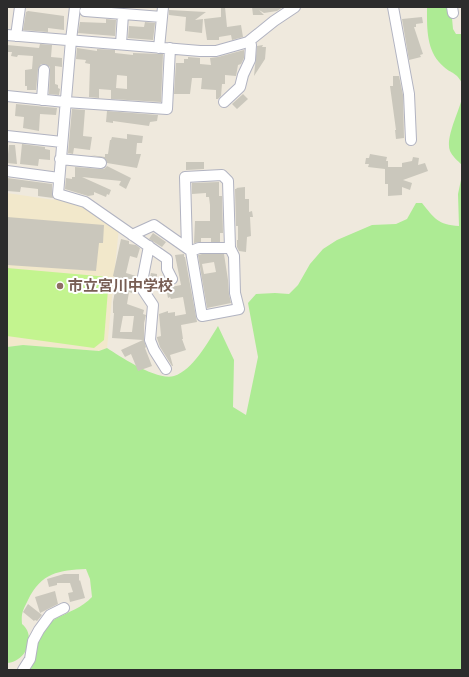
<svg xmlns="http://www.w3.org/2000/svg" width="469" height="677" font-family="Mulish,'Noto Sans JP',sans-serif">
<style>
.education{fill:#f2e8cb}
.green{fill:#adeb94}
.pitch{fill:#c3f48f}
.building{fill:#cac7bc;fill-rule:evenodd}
.lines{fill:none;stroke-linecap:round;stroke-linejoin:round}
.minor-casing{stroke:#b1b3c1;stroke-width:12}
.minor{stroke:#fff;stroke-width:10}
.education-dot{fill:#8d6e63;stroke:#fff;stroke-width:1.5}
.labels{text-anchor:middle;stroke-width:4;stroke-linejoin:round;paint-order:stroke}
.education-label{font-size:15px;font-weight:bold;fill:#785e54;stroke:#fff;text-anchor:start}
</style>
<rect width="100%" height="100%" fill="#efe9dd"/>
<path class="education" d="M7,193L54,200L55,197L82,205L119,227L107,348L99,351L23,345L7,347Z"/>
<path class="green" d="M427,7H451L453,29L456,34H462V83C456,72 452,74 444,67C426,52 427,29 427,7Z
M462,98V165C458,161 452,156 450,151C445,138 459,112 462,98Z
M462,175V670H27C33,653 39,629 55,619C68,612 82,608 92,597L90,579L86,569C59,570 41,573 28,600C23,610 21,613 22,624C37,636 26,662 7,663V347L23,345L99,351L107,348C121,357 157,381 174,376C193,370 208,342 218,326L234,360L233,407L246,415L258,357L248,303L256,294L275,293L289,294L298,285L310,264L323,249L337,240L372,225L396,224L407,219L416,203H422C434,218 438,225 459,226L458,194Z"/>
<path class="pitch" d="M7,268L109,277L104,340L94,348L7,336Z"/>
<path class="building" d="M221,7H225L227,27L241,25L243,37L232,40L231,35L219,37V40H207L204,19L221,17Z
M252,7H283L277,11L264,13L259,10L264,15H253Z
M169,10L206,12L195,20L203,19L202,33L185,31L186,17L169,15Z
M28,11L64,16V30L48,28V32L23,30L26,12Z
M422,17L423,23L416,24V27H414L423,54L420,55L421,57L409,60L402,19Z
M106,19L116,20L115,36L78,33L80,22L106,23Z
M145,22L155,23L153,40L128,38L129,26L144,27Z
M40,44L52,45L51,57L62,58V67L55,66V84L58,85V88L60,89L59,95L49,94L50,70V67L45,64H41L38,69L36,90H27V86H25V70L32,69L33,56L18,55L17,57L11,56L12,52H7V45L39,48Z
M263,45L262,47H266L265,59L254,76L257,46Z
M77,48L97,51V49L115,50V53L133,55V53L163,54L161,102L111,99V90L99,89V98L89,97L90,64L85,63L86,60L76,59ZM117,75L127,76V89L116,88Z
M244,50V58L241,64L238,65L236,76L225,75V84H222L221,96L218,99H216V90L201,89L202,78H192L190,94H174L176,63H184V59H188V57L200,58V64L211,65L210,58L218,57Z
M393,76H399L403,95L404,138L396,139L395,130H396L390,86H393Z
M243,94L248,99L237,109L232,104Z
M16,104L57,108L56,115L40,114L39,131L23,128L24,117L15,116Z
M72,109L85,110L83,136L92,137L90,150L74,148L73,154L68,153Z
M107,111L158,115L157,121L150,122L149,126L113,121V123L106,122Z
M127,134L143,136L142,143H137L136,154H141L137,168L107,163L104,158L90,155L105,157V154H108L110,140H111L112,137L127,139Z
M22,144L45,147V149L50,150V160L39,159L38,166L20,164Z
M9,145H15L17,164L7,163Z
M370,154L387,157L386,161H388V167H402V163L412,161L413,157L419,158L418,165L425,163L428,171L403,180L412,183L410,190L402,187V195L388,196V184H385V169L368,167L369,164H365L366,158H369Z
M186,162H204V169L186,170Z
M107,166L131,178L126,189L119,185L121,181L82,177L111,190L109,195L107,194L106,197L94,192V195L88,196L65,189L66,178L72,179V177H75V167L101,169H104Z
M7,178L52,184V194L53,198L38,196V189L21,187L20,192L7,191Z
M219,182V196H222L223,233H220V242H211V238H201V242L194,243L195,221H210V205L209,197H206V193L192,194V183Z
M245,187V199H249V212L252,211L253,217H250L251,236L247,237L246,252L239,251L237,247V240H238V226H236L235,189H237L236,188Z
M7,217L104,225L103,243H99L96,271L7,265Z
M153,233L166,242L162,247L149,239Z
M121,239L129,241V244L136,245L140,248L137,258L130,256L126,273L136,276L132,293L129,292L127,304L144,310L143,314L146,315L144,323V340L146,347L145,348L152,366L138,371L131,354L125,357L121,350L143,340L112,338L114,313H113V302L116,285L114,284L115,277L113,276ZM123,316H134L132,332H120Z
M184,254V257H185L197,322L181,325L183,339H182L186,350L170,355L173,366H172L160,347L157,338V337L161,336L159,314L168,311V313L175,312V316L186,314L183,297L171,299L170,297L168,298L166,288L165,290L148,286L151,273L157,274V278L165,279L167,283L166,288L181,285L175,255Z
M202,254H224L228,280L229,294L231,303L207,308L198,255ZM214,262L216,272L204,274L202,264Z
M64,574H79V581L80,580L85,598L70,602L68,593L73,592L70,583H57V585L49,587L47,579Z
M55,591L58,604L40,613L35,597Z
M28,604L42,615L37,621L35,620L34,621L23,612Z"/>
<g class="lines">
<defs>
<path id="minor" d="M75,7L71,40L58,194L85,202L167,259V269L172,279
M393,7L409,94L411,140
M452,7L453,13
M85,11L162,17
M7,35L200,51H216L248,42L274,21L295,7
M16,36L20,7
M121,44L123,14
M159,48L163,7
M7,96L65,102L167,109L170,48
M42,100L44,70
M224,102L240,87L243,75L250,60L251,45L248,42
M7,136L62,142
M60,159L101,163
M7,171L59,178
M132,235L154,225L191,251L202,316L239,309L235,293L234,256L230,248H199L191,251
M149,246L141,287L153,305L150,340L154,350L166,369
M187,248L185,177L222,175L228,181L230,248
M23,670L30,659L33,641L39,630L50,615L64,608"/>
</defs>
<use href="#minor" class="minor-casing"/>
<use href="#minor" class="minor"/>
</g>
<circle class="education-dot" cx="60" cy="286" r="4"/>
<g class="labels">
<g class="education-label">
<text x="68" y="291">市立宮川中学校</text>
</g>
</g>
<rect width="469" height="677" fill="none" stroke="#2c2c2c" stroke-width="16"/>
</svg>
